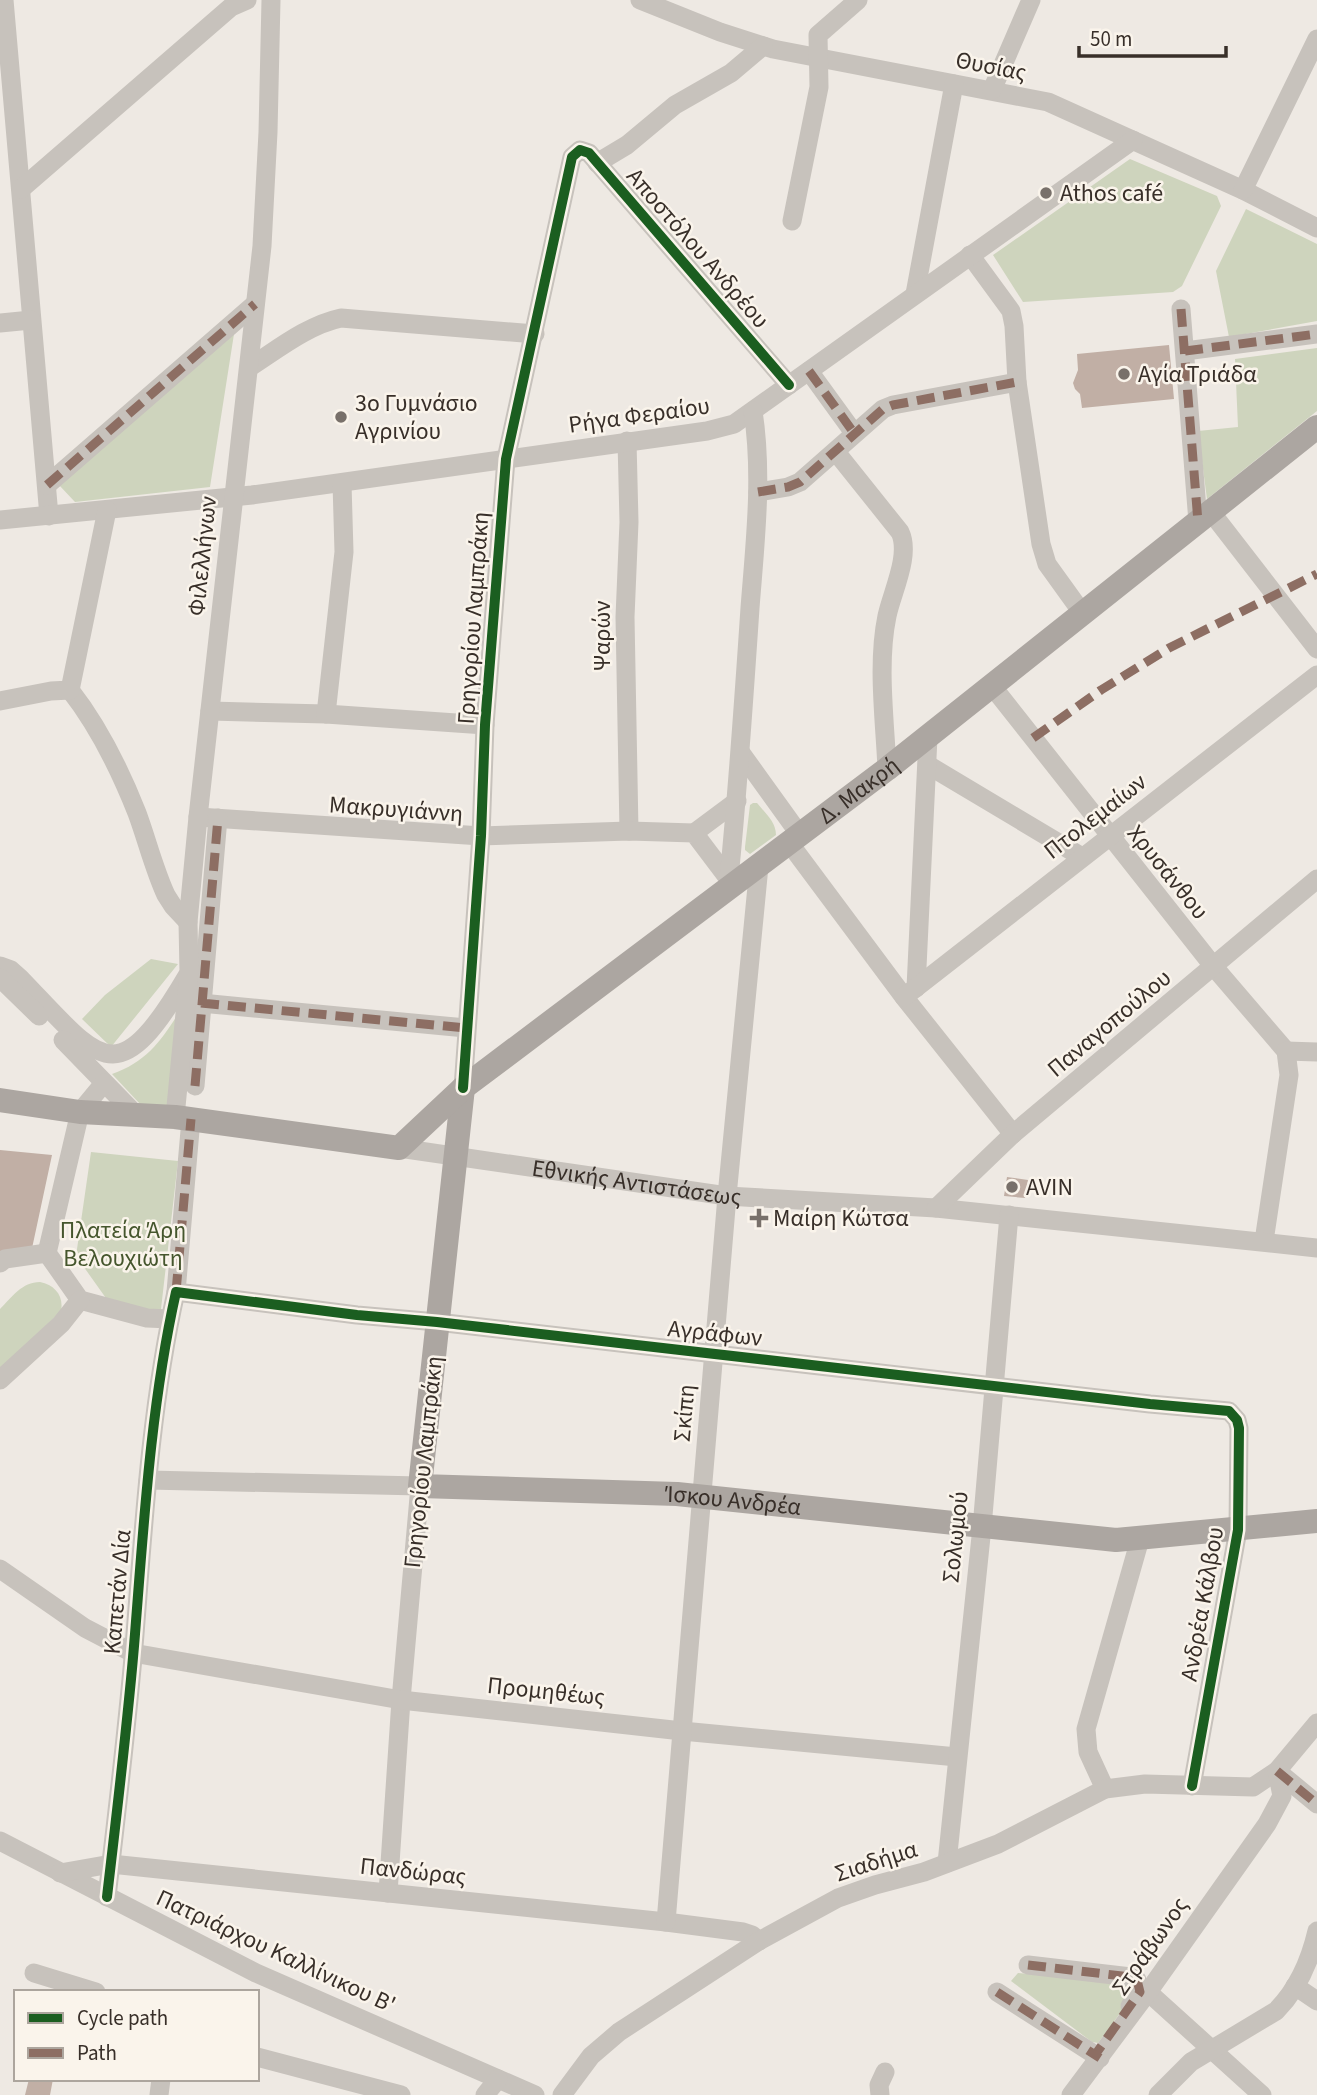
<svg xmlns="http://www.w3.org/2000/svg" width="1317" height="2095" font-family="'Source Sans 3',sans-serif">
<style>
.green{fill:#ced4bd}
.building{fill:#c1afa5}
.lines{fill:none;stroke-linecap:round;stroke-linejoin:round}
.minor{stroke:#c7c2bc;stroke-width:19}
.major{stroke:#aca6a1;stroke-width:24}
.quiet{stroke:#8d6e63;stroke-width:9;stroke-dasharray:18 9;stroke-linecap:butt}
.cycleway-casing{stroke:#faf4eb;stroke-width:15}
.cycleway{stroke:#1b5e20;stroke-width:10}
.poi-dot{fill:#78706a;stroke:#faf4eb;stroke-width:2.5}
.labels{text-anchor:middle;stroke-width:5;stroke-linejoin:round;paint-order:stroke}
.street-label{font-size:24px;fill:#382f29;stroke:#faf4eb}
.poi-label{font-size:24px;fill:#382f29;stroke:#faf4eb;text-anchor:start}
.park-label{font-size:24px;fill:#45562d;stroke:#faf4eb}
</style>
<rect width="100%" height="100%" fill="#eee9e3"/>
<path class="green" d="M1130,159L1217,196L1221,206L1182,286L1173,292L1023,302L993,255Z
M1246,209L1317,244V321L1229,337L1216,271Z
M234,334L210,487L75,502L59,485Z
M1317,348V411L1207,499L1198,431L1238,427L1235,359Z
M753,803H757C765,813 776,822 776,835L750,854L745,850V847L750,805Z
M151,959L178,964L111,1047L82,1019L105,995Z
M183,1006L170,1107L140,1104L112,1074C149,1061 163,1038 183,1006Z
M91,1152L178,1161L161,1309L158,1312L108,1301L76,1256Z
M40,1282C55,1285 64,1296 61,1311L0,1371V1309C12,1297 22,1282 40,1282Z
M1018,1973L1132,1983L1135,1993L1098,2043L1092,2042L1011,1981Z"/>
<path class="building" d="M1169,345L1174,399L1082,408L1080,394L1075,389L1073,383L1078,370L1077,354Z
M0,1150L52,1155L31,1253H0Z
M1007,1177L1028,1180L1025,1198L1004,1196Z
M29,2079H53L50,2095H25Z"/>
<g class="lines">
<g class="minor">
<path d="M4,0L49,516"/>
<path d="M640,0L720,32L773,49L1048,102L1243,190L1317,228"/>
<path d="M992,90L1031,0"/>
<path d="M597,163L627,145L675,105L731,73L763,46"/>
<path d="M21,189L231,7L247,0"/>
<path d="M1243,190L1317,39"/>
<path d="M792,221L819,87L818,35L858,0"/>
<path d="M970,255L1011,311L1014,326L1017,382L1041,544L1047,564L1083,614"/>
<path d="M915,294L954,84"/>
<path d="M1181,309L1198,522"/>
<path d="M0,323L31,320"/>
<path d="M1185,351L1317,334"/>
<path d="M250,367C278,349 308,325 341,318L535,334"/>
<path d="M809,371L854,433"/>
<path d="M627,441L629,522L625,617L629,831"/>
<path d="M836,452L900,532C911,555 892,592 887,616C877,664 885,721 887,769"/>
<path d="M47,485L255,304"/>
<path d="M758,492L788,487L800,482L883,409L893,405L1017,382"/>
<path d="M1211,512L1317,649"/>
<path d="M0,520L252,495L707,431L734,424L1133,140"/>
<path d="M992,686L1214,967L1286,1051L1289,1075L1264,1241"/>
<path d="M70,690C99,727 120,770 137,813C147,840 154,869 166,895L173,906L188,922"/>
<path d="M0,701L51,691L70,690L107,510"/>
<path d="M210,711L326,714L485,725"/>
<path d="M326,714L344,552L342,483"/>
<path d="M741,753L800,835"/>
<path d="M928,765L1082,857"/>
<path d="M198,817L481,836L629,831L694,833L734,886"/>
<path d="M694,833L737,801"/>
<path d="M790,844L904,997L1013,1134"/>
<path d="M729,878C738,788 744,698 750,608C755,543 763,476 753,411"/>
<path d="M0,966L11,970L20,978C100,1061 116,1097 187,976"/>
<path d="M0,978L39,1016"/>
<path d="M916,988L928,737"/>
<path d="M904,997L1317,675"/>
<path d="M201,1003L466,1028"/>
<path d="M63,1040L137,1116"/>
<path d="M1286,1051L1317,1052"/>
<path d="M104,1083L80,1112L47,1253L80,1300L147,1318L170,1319"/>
<path d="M195,1086L218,818"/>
<path d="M463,1088L481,836L485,725L506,459L572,157L580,150L589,153L789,385"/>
<path d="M175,1117L189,972L188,922L198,817L262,246L268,132L271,0"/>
<path id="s1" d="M399,1148L727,1196L936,1208L1317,1248"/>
<path d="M936,1208L1013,1134L1317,879"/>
<path d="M0,1263L5,1259L47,1253"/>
<path d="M176,1292L357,1315L437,1322L1150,1404L1229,1411L1237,1420L1239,1428L1238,1530L1192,1786"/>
<path d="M0,1380L61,1324L80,1300"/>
<path d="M148,1480L420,1486L401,1700L388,1893"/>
<path d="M0,1569L85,1628L133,1653L401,1700L682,1731L957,1757"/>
<path d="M1105,1789L1088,1752L1086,1729L1140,1539"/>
<path d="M0,1841L256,1973L535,2095"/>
<path d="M947,1863L982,1527L1009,1215"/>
<path d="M60,1873L111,1864L666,1922L743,1932L752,1935L759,1941"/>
<path d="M107,1897C117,1810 128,1722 135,1634C144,1520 151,1404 176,1292L191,1119"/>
<path d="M666,1922L727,1196L759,866"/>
<path d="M1028,1965L1131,1977L1137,1980L1140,1992L1130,2006"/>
<path d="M34,1973L96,1992"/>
<path d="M1295,1986L1317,2001"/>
<path d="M997,1992L1100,2058"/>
<path d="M1148,1992L1262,2095"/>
<path d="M257,2057L401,2095"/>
<path d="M159,2095L161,2079"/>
<path d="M485,2095L498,2079"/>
<path d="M562,2095L591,2056L619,2032L759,1941L838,1898L875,1885L924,1872L998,1844L1105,1789L1145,1784L1253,1787L1277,1771L1317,1804"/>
<path d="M880,2095L879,2085L885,2072"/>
<path d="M1071,2095L1148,1992L1267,1824L1282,1796L1277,1771L1317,1723"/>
<path d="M1158,2095L1191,2062L1276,2011C1298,1989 1310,1961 1317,1931"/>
</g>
<g class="major">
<path id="s2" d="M463,1088L420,1486L677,1494L1116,1540L1317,1521"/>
<path id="s3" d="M0,1100L80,1112L175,1117L399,1148L463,1088L887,769L1317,427"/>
</g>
<path class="quiet" d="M1181,309L1198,522
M1185,351L1317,334
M809,371L854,433
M47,485L255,304
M758,492L788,487L800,482L883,409L893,405L1017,382
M1033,738L1101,690L1169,648L1317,574
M201,1003L466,1028
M195,1086L218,818
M176,1292L191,1119
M1277,1771L1317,1804
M1028,1965L1131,1977L1137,1980L1140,1992L1095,2055
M997,1992L1100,2058"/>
<defs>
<path id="cycleway" d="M463,1088L481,836L485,725L506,459L572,157L580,150L589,153L789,385
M107,1897C117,1810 128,1722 135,1634C144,1520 151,1404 176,1292L357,1315L437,1322L1150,1404L1229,1411L1237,1420L1239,1428L1238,1530L1192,1786"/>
</defs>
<use href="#cycleway" class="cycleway-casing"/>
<use href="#cycleway" class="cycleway"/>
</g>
<g class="poi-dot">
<circle cx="1046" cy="193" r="7"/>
<circle cx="1124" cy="374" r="7"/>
<circle cx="341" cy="417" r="7"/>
<circle cx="1012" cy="1187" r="7"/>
<path d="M755.5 1207.5h7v7h7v7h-7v7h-7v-7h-7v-7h7z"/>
</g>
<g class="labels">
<g class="street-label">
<text transform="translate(991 66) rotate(11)" y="8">Θυσίας</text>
<text transform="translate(698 248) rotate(49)" y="8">Αποστόλου Ανδρέου</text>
<text transform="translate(639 415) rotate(-8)" y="8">Ρήγα Φεραίου</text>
<text transform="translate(202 556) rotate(-84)" y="8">Φιλελλήνων</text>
<text transform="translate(473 618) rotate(-86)" y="8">Γρηγορίου Λαμπράκη</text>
<text transform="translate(602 636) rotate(-90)" y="8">Ψαρών</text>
<text dy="8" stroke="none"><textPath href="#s3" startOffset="985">Δ. Μακρή</textPath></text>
<text transform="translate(396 809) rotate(4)" y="8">Μακρυγιάννη</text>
<text transform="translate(1095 816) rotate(-38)" y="8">Πτολεμαίων</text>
<text transform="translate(1168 872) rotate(51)" y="8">Χρυσάνθου</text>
<text transform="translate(1109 1023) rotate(-40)" y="8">Παναγοπούλου</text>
<text dy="8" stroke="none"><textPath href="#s1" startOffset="240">Εθνικής Αντιστάσεως</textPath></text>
<text transform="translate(715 1333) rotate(6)" y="8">Αγράφων</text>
<text transform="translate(684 1413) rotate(-85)" y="8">Σκίπη</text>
<text transform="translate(423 1462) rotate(-84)" y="8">Γρηγορίου Λαμπράκη</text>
<text dy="8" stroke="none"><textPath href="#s2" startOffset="714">Ίσκου Ανδρέα</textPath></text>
<text transform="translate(955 1537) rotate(-84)" y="8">Σολωμού</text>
<text transform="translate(117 1592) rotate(-85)" y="8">Καπετάν Δία</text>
<text transform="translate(1202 1604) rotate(-80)" y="8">Ανδρέα Κάλβου</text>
<text transform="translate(546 1691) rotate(6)" y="8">Προμηθέως</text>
<text transform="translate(876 1861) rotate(-18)" y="8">Σιαδήμα</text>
<text transform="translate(413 1871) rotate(6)" y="8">Πανδώρας</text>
<text transform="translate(1150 1946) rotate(-55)" y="8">Στράβωνος</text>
<text transform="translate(276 1951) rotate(25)" y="8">Πατριάρχου Καλλίνικου B'</text>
</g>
<g class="poi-label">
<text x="1060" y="201">Athos café</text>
<text x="1138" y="382">Αγία Τριάδα</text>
<text x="355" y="411">3ο Γυμνάσιο<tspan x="355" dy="28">Αγρινίου</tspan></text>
<text x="1026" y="1195">AVIN</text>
<text x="773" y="1226">Μαίρη Κώτσα</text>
</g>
<g class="park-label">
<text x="123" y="1238">Πλατεία Άρη<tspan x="123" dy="28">Βελουχιώτη</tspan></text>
</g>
</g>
<rect x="14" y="1990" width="245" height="91" fill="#faf4eb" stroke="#aca59d" stroke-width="2"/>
<rect x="28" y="2013" width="35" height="10" fill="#1b5e20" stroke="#aca59d" stroke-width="2"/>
<text x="77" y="2025" font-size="21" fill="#382f29">Cycle path</text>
<rect x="28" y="2048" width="35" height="10" fill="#8d6e63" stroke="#aca59d" stroke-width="2"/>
<text x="77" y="2060" font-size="21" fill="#382f29">Path</text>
<path d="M1079 46v10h147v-10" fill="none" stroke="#382f29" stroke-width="3.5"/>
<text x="1090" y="46" font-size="21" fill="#382f29" stroke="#faf4eb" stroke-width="5" paint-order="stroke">50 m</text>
</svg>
